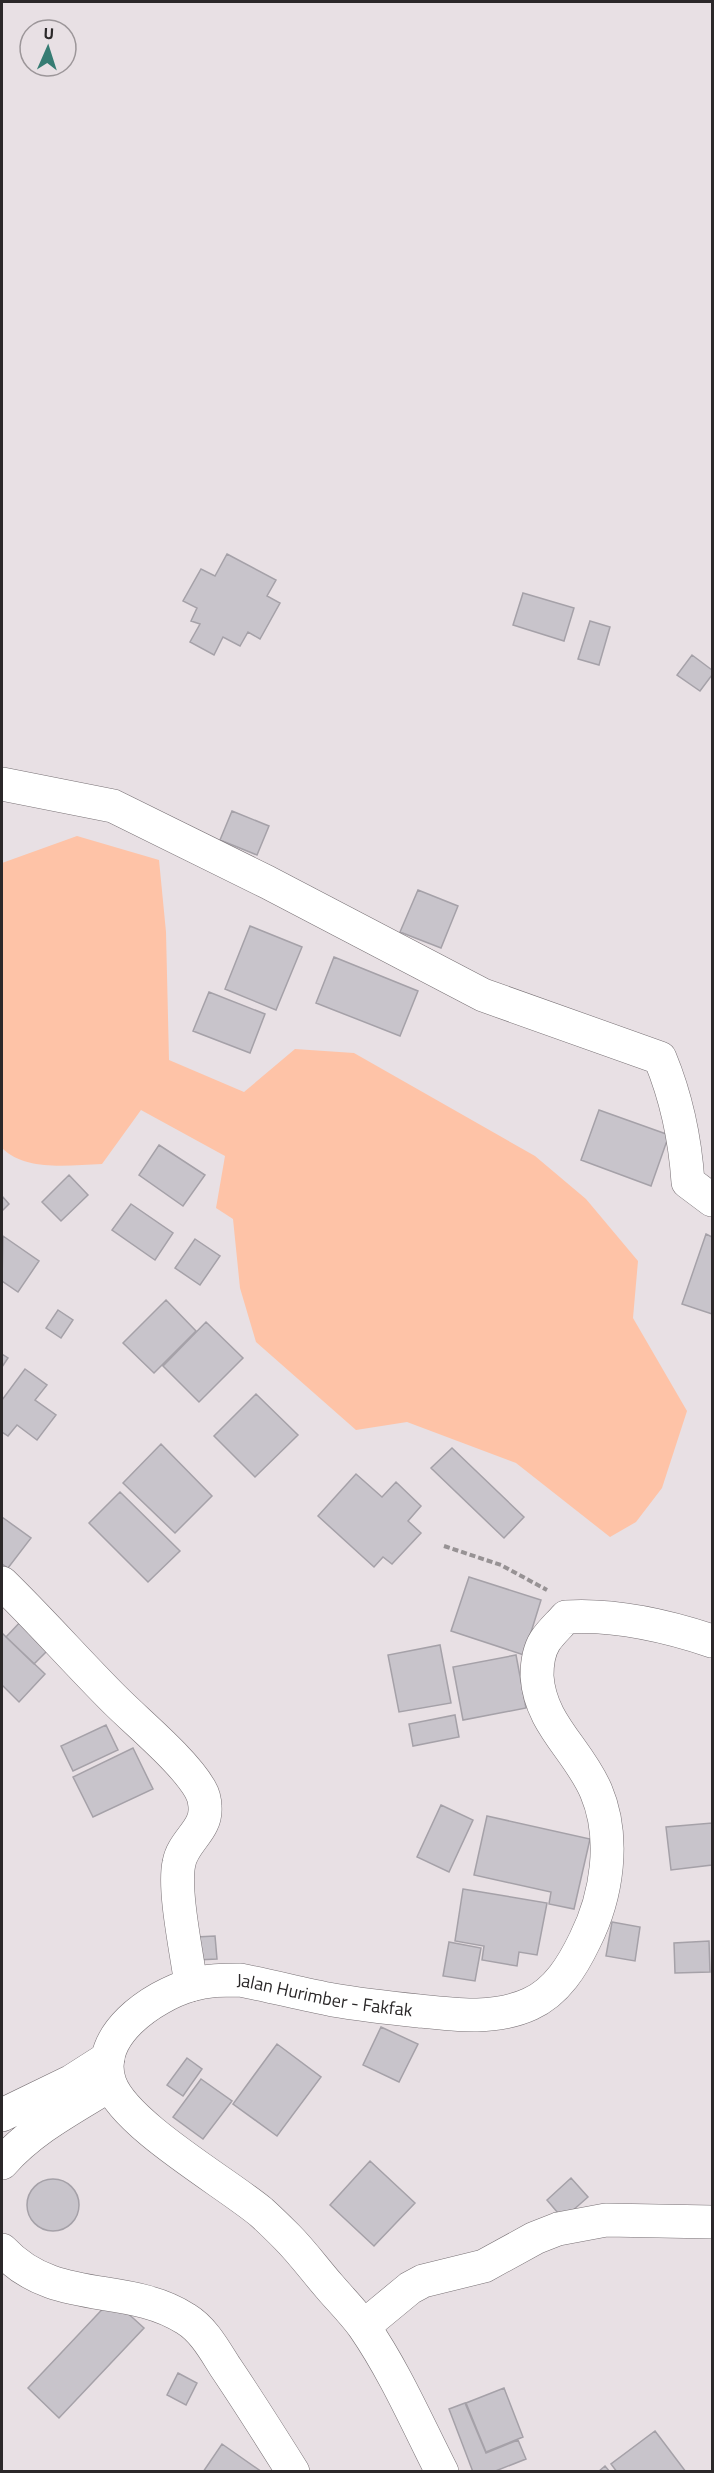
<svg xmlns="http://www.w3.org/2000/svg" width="714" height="2473" font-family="'Titillium Web',sans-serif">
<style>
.green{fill:#fec3a7}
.building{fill:#c8c4cb;stroke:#a5a1a8;stroke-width:1.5}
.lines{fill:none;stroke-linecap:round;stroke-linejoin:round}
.minor-casing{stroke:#787175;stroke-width:34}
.major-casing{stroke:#787175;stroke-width:34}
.path{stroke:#979294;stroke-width:4;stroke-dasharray:6 3;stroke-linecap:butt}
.minor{stroke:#fff;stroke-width:33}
.major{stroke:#fff;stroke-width:33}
.labels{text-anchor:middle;stroke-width:4.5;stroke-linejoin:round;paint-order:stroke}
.street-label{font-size:18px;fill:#2b2829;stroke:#e8e0e4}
</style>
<rect width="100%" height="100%" fill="#e8e0e4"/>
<path class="green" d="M77,836L159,860L166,932L169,1060L244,1092L295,1049L354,1053L535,1156L586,1199L638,1261L633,1318L687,1411L662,1488L636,1522L610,1537L516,1463L407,1422L356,1430L256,1342L240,1288L233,1219L216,1208L225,1156L141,1110L102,1164C70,1165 26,1172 2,1148V863Z"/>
<path class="building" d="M227,554L276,580L267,596L280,603L260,639L248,632L240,646L223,637L214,655L190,642L200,624L191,621L197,608L183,601L201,569L215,576Z
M523,593L574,608L564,641L513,625Z
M590,621L610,627L599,665L578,659Z
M692,655L712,670V675L700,691L677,675Z
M232,811L269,826L257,855L220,840Z
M418,890L458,906L441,948L400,932Z
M250,926L302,947L276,1010L225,989Z
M334,957L418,991L400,1036L316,1003Z
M209,992L265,1014L250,1053L193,1031Z
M599,1110L669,1135L651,1186L581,1160Z
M159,1145L205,1175L183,1206L139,1175Z
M69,1175L88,1195L61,1221L42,1202Z
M2,1196L9,1204L2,1211Z
M131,1204L173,1233L155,1260L112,1230Z
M706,1234L712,1237V1314L682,1304Z
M3,1236L39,1261L18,1292L2,1281Z
M195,1239L220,1256L200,1285L175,1268Z
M166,1300L196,1331L154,1373L123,1343Z
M58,1310L73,1320L61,1338L46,1328Z
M206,1322L243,1358L199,1402L163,1366Z
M2,1354L8,1358L2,1367Z
M25,1369L47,1385L35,1400L56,1415L37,1440L17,1425L8,1436L2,1432V1400Z
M256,1394L298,1435L255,1477L214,1436Z
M161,1444L212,1496L175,1533L123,1483Z
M452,1448L524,1517L504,1538L431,1468Z
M356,1474L382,1497L396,1482L421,1506L408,1521L421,1533L392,1564L383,1557L374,1567L318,1516Z
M120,1492L180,1551L148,1582L89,1523Z
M2,1517L31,1538L8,1568L2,1564Z
M469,1577L541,1600L524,1655L451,1631Z
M23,1619L52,1646L34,1664L6,1637Z
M2,1633L45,1674L19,1702L2,1685Z
M440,1645L451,1703L399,1712L388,1655Z
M516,1655L526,1708L463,1720L453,1667Z
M455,1715L459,1737L413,1746L409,1724Z
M106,1725L118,1750L73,1771L61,1746Z
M133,1748L153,1789L93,1817L73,1777Z
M441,1805L473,1820L449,1872L417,1857Z
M487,1816L590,1839L574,1909L549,1904L551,1892L474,1875Z
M712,1823V1865L671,1870L666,1827Z
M463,1889L547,1903L537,1955L519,1952L517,1966L482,1960L484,1946L455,1941Z
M612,1922L640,1927L635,1961L606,1956Z
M215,1936L217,1959L197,1960L196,1937Z
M709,1941L710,1972L675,1973L674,1943Z
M449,1942L481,1948L475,1981L443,1976Z
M381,2027L418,2044L399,2082L363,2065Z
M277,2044L321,2077L277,2136L233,2104Z
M187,2058L202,2069L183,2096L167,2085Z
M201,2079L232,2101L203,2139L173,2117Z
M370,2161L415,2203L374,2246L330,2205Z
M571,2178L588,2197L563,2219L547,2200Z
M27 2205a26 26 0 1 1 52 0a26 26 0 1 1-52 0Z
M112,2299L144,2328L59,2418L28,2388Z
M178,2373L197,2383L186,2405L167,2395Z
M504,2388L523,2437L486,2452L466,2403Z
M465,2403L486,2453L518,2440L526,2459L493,2472H473L449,2409Z
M655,2431L686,2472H617L611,2464Z
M222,2444L262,2472H203Z
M605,2466L610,2472H598Z"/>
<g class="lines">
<defs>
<path id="minor" d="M2,784L113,806L267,882L483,995L660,1058C677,1099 685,1138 688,1182L712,1200
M2,1583C41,1621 77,1662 115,1700C139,1724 184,1761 200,1789C203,1794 205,1801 205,1807C207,1830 183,1841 179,1863C173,1890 187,1954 191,1985
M2,2115L72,2081L108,2058
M2,2163C32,2129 71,2109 110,2085
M2,2250C55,2307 127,2281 186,2319C204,2330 215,2351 226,2368C249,2402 271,2437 293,2472
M364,2326L410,2288L423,2281L484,2266L535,2238L558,2229L606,2220L712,2222"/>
<g id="major">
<path id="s1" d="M442,2472C417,2423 395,2372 364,2327C354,2313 340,2299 329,2286C315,2270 302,2252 287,2237C279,2229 270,2220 261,2212C225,2182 125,2125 110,2083C93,2036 153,1996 191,1985C207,1980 223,1980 240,1980C271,1986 302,1994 333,2000C362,2005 390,2008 419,2011C456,2015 495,2020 530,2004C557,1992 573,1965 585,1940C607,1896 616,1838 596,1791C578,1749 540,1724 537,1676C537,1664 538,1652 545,1641C551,1632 559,1625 566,1617C614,1614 667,1626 712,1641"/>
</g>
</defs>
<use href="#minor" class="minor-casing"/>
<use href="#major" class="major-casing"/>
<path class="path" d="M444,1546L501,1565L547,1590"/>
<use href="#minor" class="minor"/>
<use href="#major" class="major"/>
</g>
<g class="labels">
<g class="street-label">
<text dy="6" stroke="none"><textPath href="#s1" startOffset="796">Jalan Hurimber - Fakfak</textPath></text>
</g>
</g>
<rect width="714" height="2473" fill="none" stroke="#2b2829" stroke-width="6"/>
<g transform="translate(48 48) rotate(3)"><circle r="28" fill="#e8e0e4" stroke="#9c9699" stroke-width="1.5"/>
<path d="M0-4.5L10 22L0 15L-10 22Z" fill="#367c73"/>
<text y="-9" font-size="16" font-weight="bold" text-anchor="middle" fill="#2b2829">U</text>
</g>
</svg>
